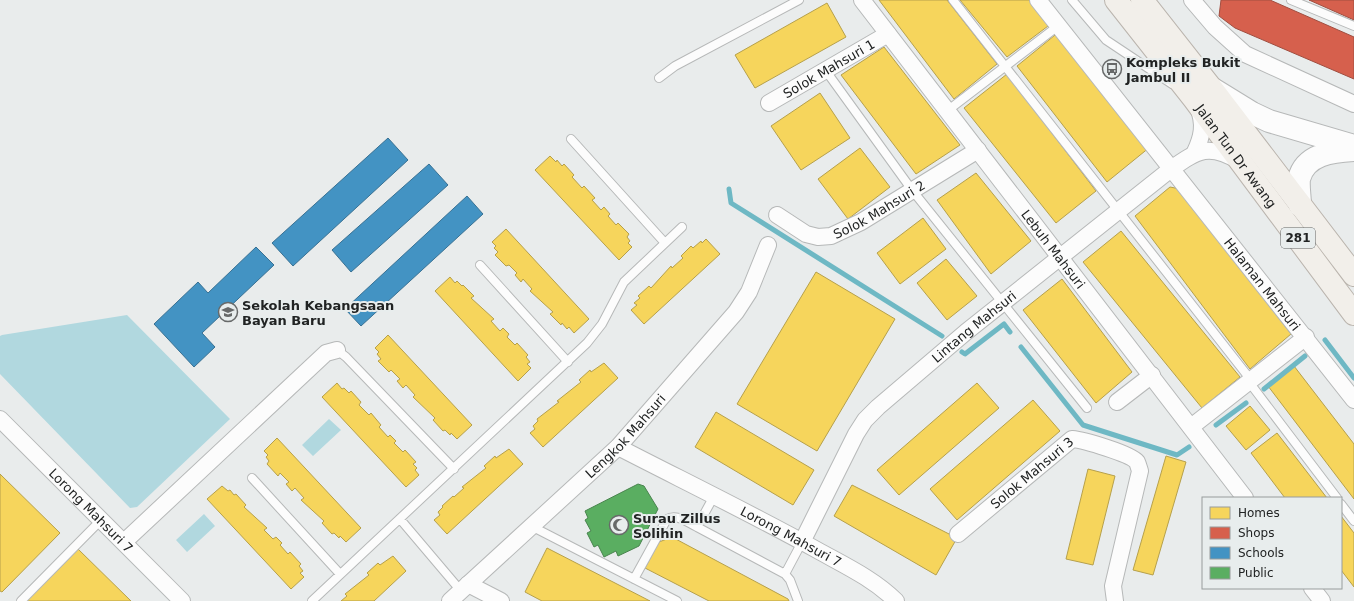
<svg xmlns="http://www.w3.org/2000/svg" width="1354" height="601" font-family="'DejaVu Sans',sans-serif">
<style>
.green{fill:#b1d8df}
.homes{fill:#f6d55c;stroke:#b6a04b}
.shops{fill:#d6604d;stroke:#a04e40}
.schools{fill:#4393c3;stroke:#397193}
.public{fill:#5aae61;stroke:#49844e}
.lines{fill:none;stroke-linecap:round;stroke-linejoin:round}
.stream{stroke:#6eb8c4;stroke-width:5}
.lane-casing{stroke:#b6b8b8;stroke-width:10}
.street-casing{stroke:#b6b8b8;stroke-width:18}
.secondary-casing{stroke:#b6b8b8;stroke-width:24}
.primary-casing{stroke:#bab4ad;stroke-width:24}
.lane{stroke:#fcfcfc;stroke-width:8}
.street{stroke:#fcfcfc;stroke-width:16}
.secondary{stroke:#fcfcfc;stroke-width:22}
.primary{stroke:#f2efea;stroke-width:22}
.labels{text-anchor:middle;stroke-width:4;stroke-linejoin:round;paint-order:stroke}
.shield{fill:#e8eded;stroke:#5d6060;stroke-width:1}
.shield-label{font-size:12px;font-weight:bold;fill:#212323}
.poi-label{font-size:13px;font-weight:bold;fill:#212323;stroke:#e8eded;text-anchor:start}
.street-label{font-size:13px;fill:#212323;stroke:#e8eded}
</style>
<rect width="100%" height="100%" fill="#e9ecec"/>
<path class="green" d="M127,315L230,419L137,507L130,508L0,374V336L2,335Z
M329,419L341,430L313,456L302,445Z
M204,514L215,526L187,552L176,540Z"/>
<path class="homes" d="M879,0H947L997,64L954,99Z
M960,0H1033L1052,23L1007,57Z
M827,3L846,37L755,88L735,55Z
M1060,31L1150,147L1107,182L1017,66Z
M884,47L960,145L916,174L841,75Z
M1007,74L1096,191L1056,223L964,108Z
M820,93L850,138L801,170L771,126Z
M860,148L890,187L848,219L818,179Z
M550,156L556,162L557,160L562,166L564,164L574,175L572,177L582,188L584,186L595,198L592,200L601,210L604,207L610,214L608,216L616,225L618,223L629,234L627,237L630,241L628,243L632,247L619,260L535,170Z
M976,173L1031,241L991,274L937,200Z
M1170,187L1180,189L1291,334L1250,369L1135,216Z
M923,218L946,249L900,284L877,253Z
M506,229L589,319L574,333L569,327L567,329L562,323L561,325L550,314L553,312L530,291L532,289L523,279L521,282L515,275L517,273L509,265L506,266L495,255L498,252L494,248L496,246L492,242Z
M1121,231L1240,377L1202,408L1083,262Z
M706,239L720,254L644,324L631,310L637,305L634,303L640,298L638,296L649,286L651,288L671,266L672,268L683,258L681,256L691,246L693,248L701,241L702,243Z
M946,259L977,296L947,320L917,283Z
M816,272L895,319L817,451L737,404Z
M450,277L455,283L457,281L462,286L463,285L474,296L471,298L494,319L491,321L500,331L503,328L509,334L507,337L515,345L517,343L528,355L526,357L530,362L527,364L531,368L518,381L435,291Z
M1062,279L1132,372L1096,403L1023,310Z
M388,335L472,425L457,439L451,433L450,435L445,430L443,431L433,420L435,418L413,397L415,395L406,385L403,388L397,381L400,379L391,370L389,372L378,361L381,359L377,354L379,352L375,348Z
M604,363L618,378L543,447L530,433L535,429L533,426L538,421L537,419L559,402L557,401L581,382L579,380L590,370L591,372Z
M1294,366L1354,444V499L1268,386Z
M337,383L342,389L344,388L349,393L351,391L361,402L359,405L369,415L371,413L381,425L379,427L388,437L390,435L396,441L394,443L403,452L405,450L416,462L413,464L417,468L415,470L419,475L406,487L322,397Z
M977,383L999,408L899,495L877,470Z
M1033,400L1060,431L957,520L930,489Z
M1250,406L1270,430L1246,450L1226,426Z
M716,412L814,470L793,505L695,447Z
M1277,433L1327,498H1285L1251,453Z
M277,438L361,528L346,542L340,536L339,538L334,533L332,534L322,523L324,521L301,500L304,498L295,488L292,491L286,484L289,482L280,473L278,476L267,464L269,461L266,457L268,455L264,451Z
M509,449L523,464L447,534L434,520L440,515L438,512L443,507L442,506L453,496L454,497L464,488L462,487L486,468L484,466L495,456L496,458Z
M1166,456L1186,462L1153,575L1133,570Z
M1088,469L1115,476L1093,565L1066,559Z
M0,474L60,533L2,592L0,591Z
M852,485L957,538L936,575L834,516Z
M222,486L228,491L230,490L234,495L236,494L246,505L244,507L267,528L264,530L273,539L276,537L282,543L280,545L288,554L290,552L301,564L299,566L303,571L300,573L304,577L291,589L207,499Z
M1341,516L1354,533V587L1341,570Z
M672,537L788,599L789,601H709L645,568L659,542Z
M547,548L650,601H542L525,592Z
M78,549L131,601H27Z
M393,556L406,571L374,601H341L347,596L345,594L369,575L367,573L378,563L380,565Z"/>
<path class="shops" d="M1221,0H1270L1354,37V79L1235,28L1219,16Z
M1309,0H1354V20Z"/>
<path class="schools" d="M388,138L408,160L293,266L272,243Z
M429,164L448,185L351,272L332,250Z
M467,196L483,214L361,326L345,309Z
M256,247L274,265L202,333L215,347L194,367L154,324L198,282L208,293Z"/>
<path class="public" d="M638,484L644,486L658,509L639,546L618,556L616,551L604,557L598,545L594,547L587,533L591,531L585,520L588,518L585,511Z"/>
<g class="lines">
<path class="stream" d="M729,189L731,203L942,336
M1325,340L1354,378
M1021,347L1083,425L1177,455L1189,447
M962,352L965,354L1004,324L1010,332
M1264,389L1305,356
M1216,425L1246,403"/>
<defs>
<path id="lane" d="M953,0L1251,380
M1072,0L1106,40L1172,84
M1291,0L1354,26
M826,71L912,190L1087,408
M659,78L675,66L799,0
M947,111L1058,26
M571,139L665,243
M480,265L568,362
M337,350L346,357L454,469
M1249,382L1337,498
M252,478L340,574
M714,496L697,527L785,574L802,542
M1341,504L1354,521
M400,519L461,591
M531,526L677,601
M785,574L790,580L798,601
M634,579L667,519C677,513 688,523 697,527
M21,601L101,520
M312,601L587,343L602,324L624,282L682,227"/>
<g id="street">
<path id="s1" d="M862,0L1245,498"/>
<path id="s2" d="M1038,0L1354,400"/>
<path d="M1192,0L1215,27L1245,54L1354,104"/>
<path id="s3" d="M769,103L888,34"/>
<path d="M1195,152C1202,137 1205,124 1198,108"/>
<path id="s4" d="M777,215L806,234L818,237L831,236L861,222L978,150"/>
<path d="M1117,402L1152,375"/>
<path id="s5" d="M0,419L182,601"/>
<path d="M1191,427L1306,337"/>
<path id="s6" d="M618,447C684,481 752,514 817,550C844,565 874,579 896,601"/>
<path id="s7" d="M958,534L1072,439C1084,440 1131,454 1137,462C1138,464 1139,468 1140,471L1113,586L1115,601"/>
<path d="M124,542L326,353L337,350"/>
<path id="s8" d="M802,542L856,434L865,420L878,407L966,332L1171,169C1198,150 1209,143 1239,161"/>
<path d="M468,584L501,601"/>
<path d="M1312,588L1322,601"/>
<path id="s9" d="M450,601L618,447L736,312L749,292L768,245"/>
</g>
<path id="secondary" d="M1213,89L1252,113L1269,121L1354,146
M1300,205C1300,197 1298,187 1299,179C1305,154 1333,151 1354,150"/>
<g id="primary">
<path id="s10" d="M1116,0L1194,99L1354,314"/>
<path d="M1142,0L1212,89L1354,275"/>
</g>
</defs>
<use href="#lane" class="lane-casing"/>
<use href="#street" class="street-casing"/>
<use href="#secondary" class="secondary-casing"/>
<use href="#primary" class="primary-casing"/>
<use href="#lane" class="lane"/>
<use href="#street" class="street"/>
<use href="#secondary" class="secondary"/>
<use href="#primary" class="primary"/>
</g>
<defs>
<symbol id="bus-ring" viewBox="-11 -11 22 22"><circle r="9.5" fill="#e8eded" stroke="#676969" stroke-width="1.5"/><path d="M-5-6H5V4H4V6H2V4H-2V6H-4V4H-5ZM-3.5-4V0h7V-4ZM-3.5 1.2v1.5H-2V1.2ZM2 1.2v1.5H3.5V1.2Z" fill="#676969"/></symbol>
<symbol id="school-ring" viewBox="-11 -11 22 22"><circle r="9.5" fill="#e8eded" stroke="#676969" stroke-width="1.5"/><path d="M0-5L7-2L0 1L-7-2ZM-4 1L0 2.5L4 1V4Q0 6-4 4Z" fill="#676969"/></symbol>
<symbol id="mosque-ring" viewBox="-11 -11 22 22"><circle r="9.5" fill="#e8eded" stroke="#676969" stroke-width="1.5"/><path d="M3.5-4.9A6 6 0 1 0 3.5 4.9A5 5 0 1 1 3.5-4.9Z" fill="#676969"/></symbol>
</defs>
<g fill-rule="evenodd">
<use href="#bus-ring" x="1101" y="58" width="22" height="22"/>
<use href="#school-ring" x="217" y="301" width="22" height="22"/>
<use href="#mosque-ring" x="608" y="514" width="22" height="22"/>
</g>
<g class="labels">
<rect class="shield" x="1281" y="228" width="34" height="20" rx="3"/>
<g class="shield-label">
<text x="1298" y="242">281</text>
</g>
<g class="poi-label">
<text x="1126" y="67">Kompleks Bukit<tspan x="1126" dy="15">Jambul II</tspan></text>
<text x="242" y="310">Sekolah Kebangsaan<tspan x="242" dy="15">Bayan Baru</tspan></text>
<text x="633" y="523">Surau Zillus<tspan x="633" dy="15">Solihin</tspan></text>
</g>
<g class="street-label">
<text dy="5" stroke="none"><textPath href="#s3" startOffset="69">Solok Mahsuri 1</textPath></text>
<text dy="5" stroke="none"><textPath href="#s10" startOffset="197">Jalan Tun Dr Awang</textPath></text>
<text dy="5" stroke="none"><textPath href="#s4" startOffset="115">Solok Mahsuri 2</textPath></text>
<text dy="5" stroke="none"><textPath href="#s1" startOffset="314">Lebuh Mahsuri</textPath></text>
<text dy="5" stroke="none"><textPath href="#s2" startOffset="362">Halaman Mahsuri</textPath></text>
<text dy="5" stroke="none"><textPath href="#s8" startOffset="281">Lintang Mahsuri</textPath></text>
<text dy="5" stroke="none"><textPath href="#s9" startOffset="241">Lengkok Mahsuri</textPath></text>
<text dy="5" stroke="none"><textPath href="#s7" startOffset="96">Solok Mahsuri 3</textPath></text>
<text dy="5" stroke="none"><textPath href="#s5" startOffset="129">Lorong Mahsuri 7</textPath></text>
<text dy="5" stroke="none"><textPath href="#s6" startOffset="195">Lorong Mahsuri 7</textPath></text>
</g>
</g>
<rect x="1202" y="497" width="140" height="92" fill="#e8eded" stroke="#989c9c"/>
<rect x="1210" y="507" width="20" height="12" fill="#f6d55c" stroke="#989c9c"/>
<text x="1238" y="517" font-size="12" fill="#212323">Homes</text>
<rect x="1210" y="527" width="20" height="12" fill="#d6604d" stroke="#989c9c"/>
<text x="1238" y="537" font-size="12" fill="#212323">Shops</text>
<rect x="1210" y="547" width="20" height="12" fill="#4393c3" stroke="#989c9c"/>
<text x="1238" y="557" font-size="12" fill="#212323">Schools</text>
<rect x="1210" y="567" width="20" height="12" fill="#5aae61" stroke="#989c9c"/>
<text x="1238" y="577" font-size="12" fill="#212323">Public</text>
</svg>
